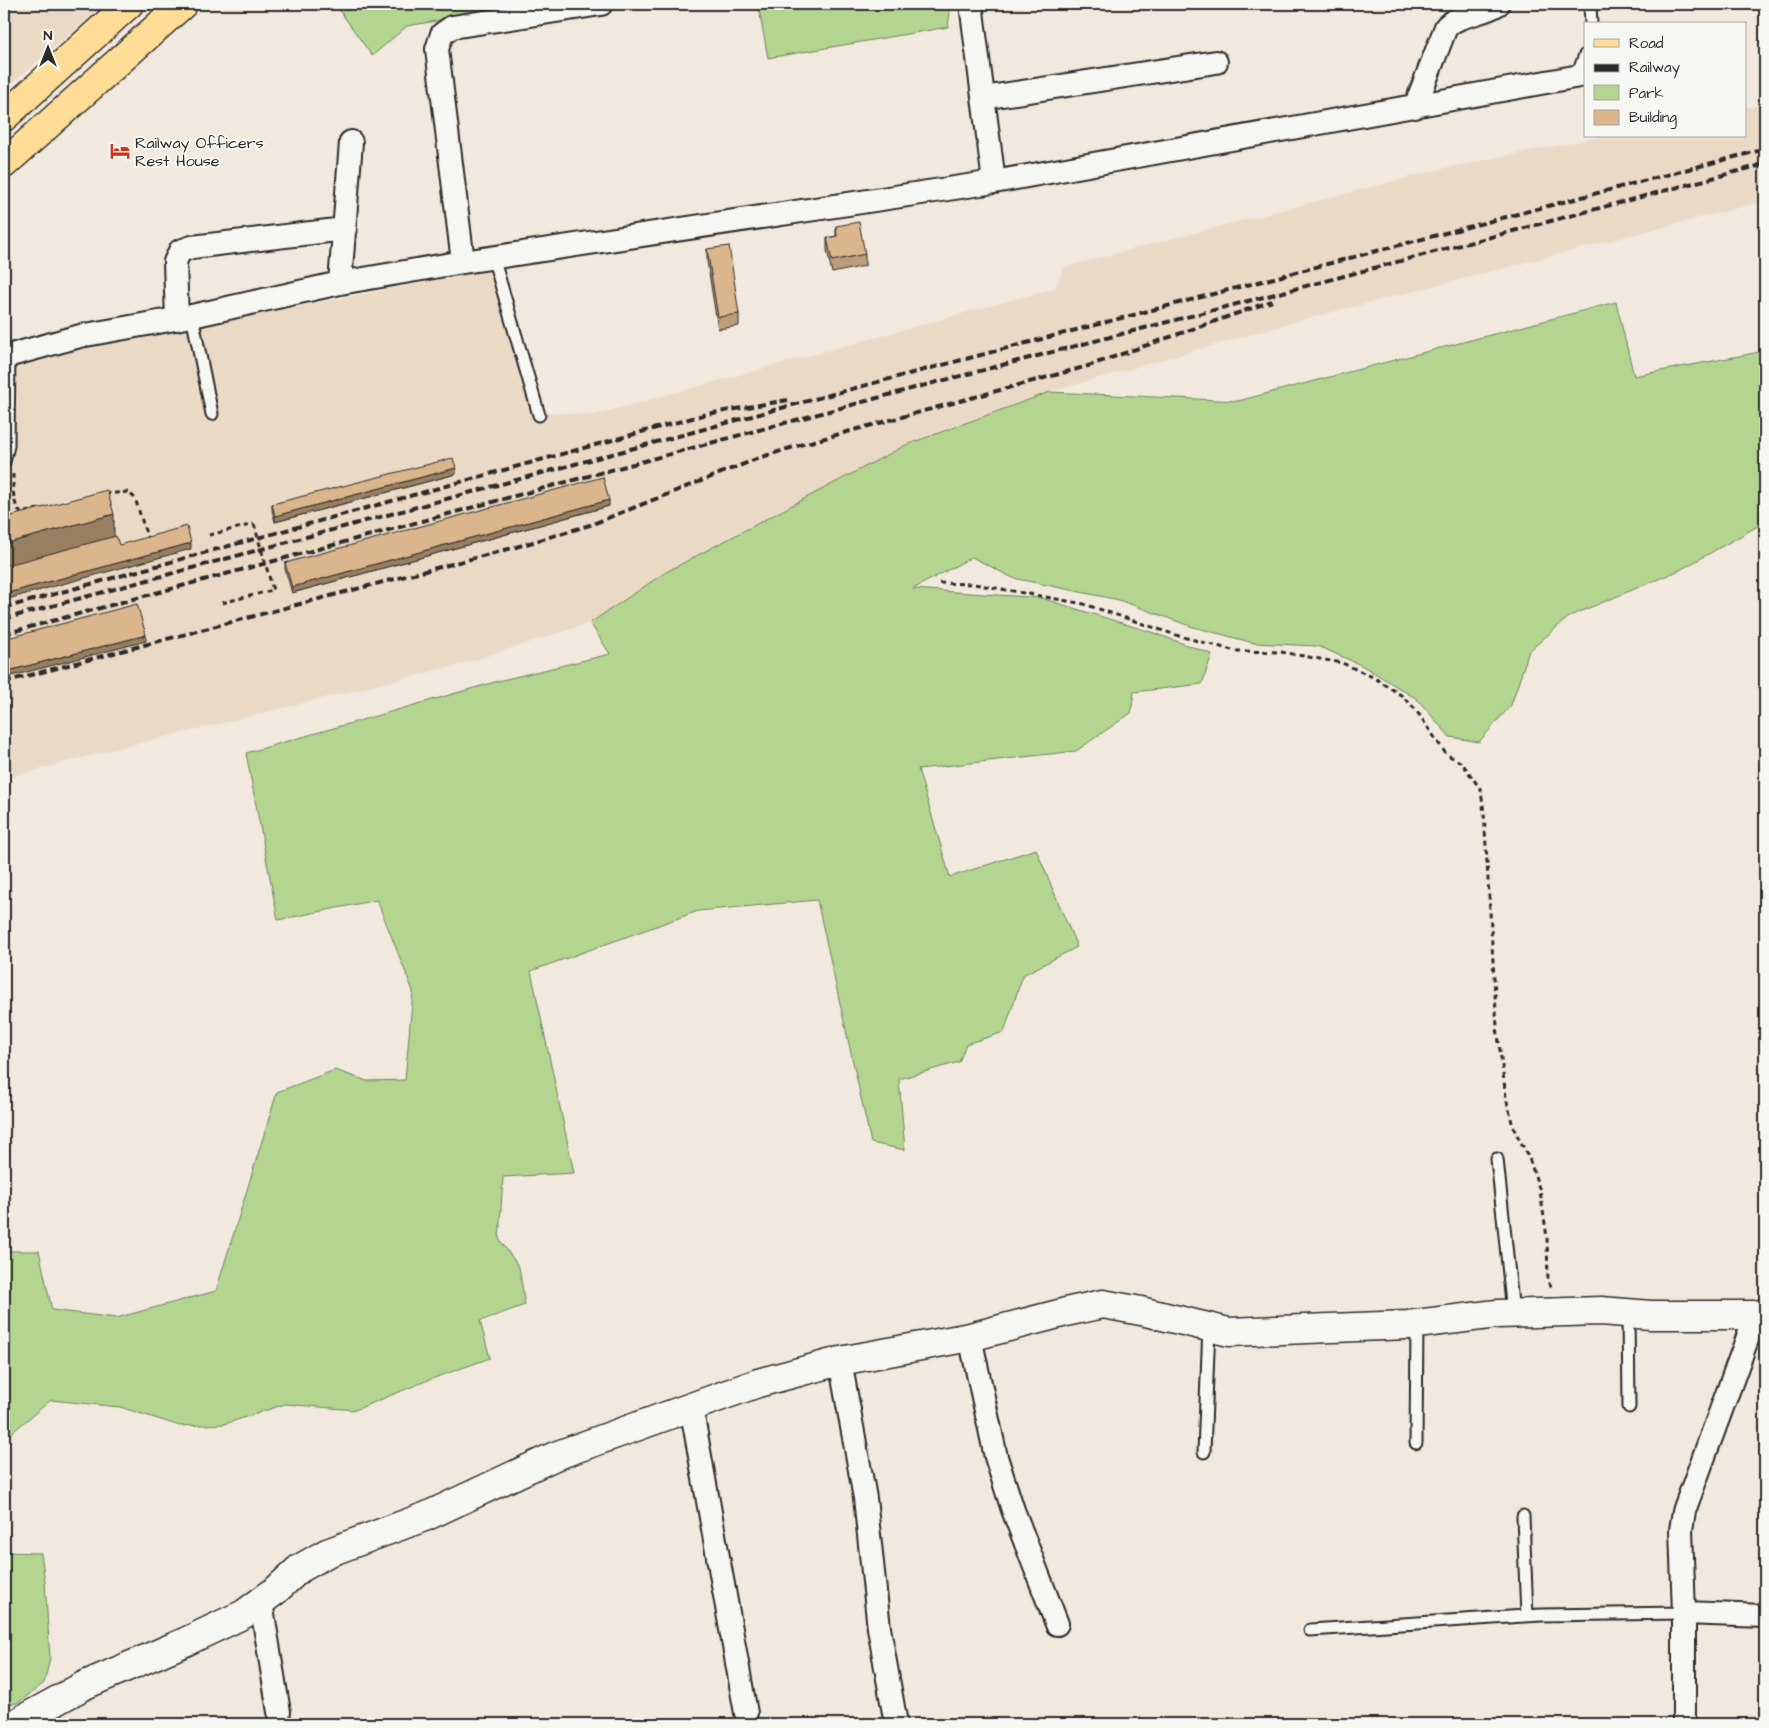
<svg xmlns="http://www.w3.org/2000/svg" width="1769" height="1728" font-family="'Architects Daughter',sans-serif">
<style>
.built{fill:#eadac5}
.green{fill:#b3d590;stroke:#6f805e}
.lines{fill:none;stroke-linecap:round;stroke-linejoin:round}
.service-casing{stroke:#2b2b2b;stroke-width:15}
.minor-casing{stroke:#2b2b2b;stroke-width:26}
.tertiary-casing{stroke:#2b2b2b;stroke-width:31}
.primary-casing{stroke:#2b2b2b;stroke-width:31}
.path{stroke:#2b2b2b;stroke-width:3;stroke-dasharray:5 4;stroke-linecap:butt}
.service{stroke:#f6f6f2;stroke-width:11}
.minor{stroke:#f6f6f2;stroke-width:22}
.tertiary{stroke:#f6f6f2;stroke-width:28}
.primary{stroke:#ffdd96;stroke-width:28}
.rail{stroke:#2b2b2b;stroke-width:4;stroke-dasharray:8 4;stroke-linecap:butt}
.path-bridge{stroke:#2b2b2b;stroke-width:3;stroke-dasharray:5 4;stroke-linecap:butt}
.wall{fill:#bc9d78;stroke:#2b2b2b}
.shaded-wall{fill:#997f62;stroke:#2b2b2b}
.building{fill:#dbb68c;stroke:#2b2b2b}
.labels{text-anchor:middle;stroke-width:4;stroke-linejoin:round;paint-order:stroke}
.poi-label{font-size:16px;fill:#2b2b2b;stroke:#f6f6f2;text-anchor:start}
</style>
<rect width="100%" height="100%" fill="#f1e9de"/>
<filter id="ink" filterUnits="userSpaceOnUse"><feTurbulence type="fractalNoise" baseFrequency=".02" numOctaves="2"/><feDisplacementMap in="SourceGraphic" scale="10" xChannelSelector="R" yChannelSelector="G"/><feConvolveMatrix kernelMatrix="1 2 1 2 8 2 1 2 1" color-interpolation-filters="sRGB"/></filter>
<g filter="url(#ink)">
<path class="built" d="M4,4H106L4,90Z
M1765,104V201L1302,320L1050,392L906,445L666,572L590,623L459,665L100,753L4,779V374L50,354L500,268L541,412L594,415L1055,288L1064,267L1440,169L1604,136H1745V108Z"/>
<path class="green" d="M335,4H535L407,26L372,56Z
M758,4H951L948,27L768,58Z
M1616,302L1634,376L1765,351V522L1680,570L1570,616L1529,651L1511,705L1479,742L1450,737L1417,699L1363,666L1318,646L1254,643L1190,626L1119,600L1013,578L972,557L913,589L1041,598L1151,632L1212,654L1202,684L1134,692L1131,713L1076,751L918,769L950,877L1036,849L1077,947L1023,975L1004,1032L966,1044L959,1062L899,1079L905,1150L871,1143L817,900L698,911L531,971L574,1173L503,1177L499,1239L519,1267L525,1305L480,1321L490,1358L426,1381L355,1410L285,1404L225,1424L180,1426L120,1407L51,1400L4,1439V1251H39L52,1310L116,1318L216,1291L277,1092L335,1070L367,1081L405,1080L413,991L377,900L278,920L246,753L502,680L610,654L590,623L666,572L906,445L1050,392L1238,401Z
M4,1552L41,1553L45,1581L50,1659L44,1683L18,1703L4,1704Z"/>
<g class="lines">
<defs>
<path id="service" d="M1590,4L1591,24
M1577,76L1585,55
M493,257L539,415
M192,316L212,414
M4,462L8,446L9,355
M1497,1159L1513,1313
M1628,1314L1629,1407
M1416,1443L1417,1324
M1204,1452L1209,1327
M1523,1516L1527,1616
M1310,1630L1541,1615L1684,1613"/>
<path id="minor" d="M971,4L994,182
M983,98L1216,62
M1415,107L1446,27C1460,13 1482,15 1498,4
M463,262L437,49L442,34L452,27L601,4
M340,283L351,142
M177,319L175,262L180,251L192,247L345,229
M4,357L80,336L192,316L340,283L463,262L994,182L1585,75
M970,1337L996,1457L1013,1510L1057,1624
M840,1361L865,1498L879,1628L896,1724
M691,1406L746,1713
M261,1602L279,1712
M1684,1613L1765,1616
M1684,1724V1613L1681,1530L1684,1511L1756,1315"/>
<path id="tertiary" d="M14,1724L85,1685L185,1642L244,1614L275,1591L299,1569L327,1553L427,1516L555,1456L758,1383L840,1361L970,1337L1070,1311L1103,1304L1141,1311L1229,1332L1408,1325L1497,1314L1601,1311L1651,1315H1756L1765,1313"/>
<path id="primary" d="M4,117L129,4
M4,164L183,4"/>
</defs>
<use href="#service" class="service-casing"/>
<use href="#minor" class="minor-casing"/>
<use href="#tertiary" class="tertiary-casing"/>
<use href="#primary" class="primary-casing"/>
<path class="path" d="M13,474C13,486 12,504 21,513L38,509
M105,494L128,492L135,498L148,540
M209,535L254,524
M939,583L974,584L1084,604L1179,636L1236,651L1281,652L1342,663L1375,678L1401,695L1416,710L1446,754L1462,763L1481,790L1484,813L1497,1027L1506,1097L1513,1127L1529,1158L1540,1191L1547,1237L1548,1282L1553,1290
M222,603L273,590"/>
<use href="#service" class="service"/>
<use href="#minor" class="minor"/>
<use href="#tertiary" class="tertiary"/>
<use href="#primary" class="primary"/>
<path class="rail" d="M4,608L707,414L788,400
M4,619L859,387L1765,149
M4,634L918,387L1329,280L1765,164
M4,682L516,547L590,525L759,458L803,444L1088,366L1272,301"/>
<path class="path-bridge" d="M254,524L273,590"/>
</g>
<path class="wall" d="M836,226L865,254V266L832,273L827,250V238L836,236Z
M707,249L739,314V326L718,329L707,261Z
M456,474L275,522L272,510V504Z
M609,506L292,593L285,569V563Z"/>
<path class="shaded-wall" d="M456,468V474L275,522V516Z
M609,500V506L292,593V587Z
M114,514V538L4,568V544Z
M191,543V549L4,600V594Z
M146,635V641L4,678V672Z"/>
<path class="building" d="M859,222L865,254L832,261L827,238L837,236L836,226Z
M729,246L739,314L718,317L707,249Z
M453,458L456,468L275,516L272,504Z
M603,477L609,500L292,587L285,563Z
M107,490L114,514L4,544V518Z
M187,526L191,543L4,594V566L116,536L119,545Z
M137,604L146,635L4,672V639Z"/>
</g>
<defs>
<symbol id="hotel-bare" viewBox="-9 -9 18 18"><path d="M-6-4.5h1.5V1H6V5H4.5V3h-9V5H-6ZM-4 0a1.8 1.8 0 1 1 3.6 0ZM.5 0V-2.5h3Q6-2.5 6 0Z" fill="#c8321e" stroke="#f6f6f2" stroke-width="2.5" paint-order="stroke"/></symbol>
</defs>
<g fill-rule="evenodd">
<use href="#hotel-bare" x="106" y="137" width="28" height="28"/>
</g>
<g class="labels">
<g class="poi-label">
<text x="135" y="148">Railway Officers<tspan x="135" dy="18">Rest House</tspan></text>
</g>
</g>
<rect width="1769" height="1728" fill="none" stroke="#f6f6f2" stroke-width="20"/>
<rect x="10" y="10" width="1749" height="1708" fill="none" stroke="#2b2b2b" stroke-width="2" filter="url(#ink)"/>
<rect x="1584" y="22" width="162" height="115" fill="#f6f6f2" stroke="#a5a5a2"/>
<rect x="1594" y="39" width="25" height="8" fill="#ffdd96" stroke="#a5a5a2"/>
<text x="1629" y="48" font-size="15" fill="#2b2b2b">Road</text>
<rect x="1594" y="64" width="25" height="8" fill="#2b2b2b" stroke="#a5a5a2"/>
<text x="1629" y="72" font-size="15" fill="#2b2b2b">Railway</text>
<rect x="1594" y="85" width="25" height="15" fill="#b3d590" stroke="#a5a5a2"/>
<text x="1629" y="98" font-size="15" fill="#2b2b2b">Park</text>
<rect x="1594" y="110" width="25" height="15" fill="#dbb68c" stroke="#a5a5a2"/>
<text x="1629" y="122" font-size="15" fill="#2b2b2b">Building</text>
<g transform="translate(48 48)" stroke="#f6f6f2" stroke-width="4" paint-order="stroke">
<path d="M0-4L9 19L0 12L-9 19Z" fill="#2b2b2b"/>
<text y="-8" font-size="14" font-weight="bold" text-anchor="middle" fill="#2b2b2b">N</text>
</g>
</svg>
